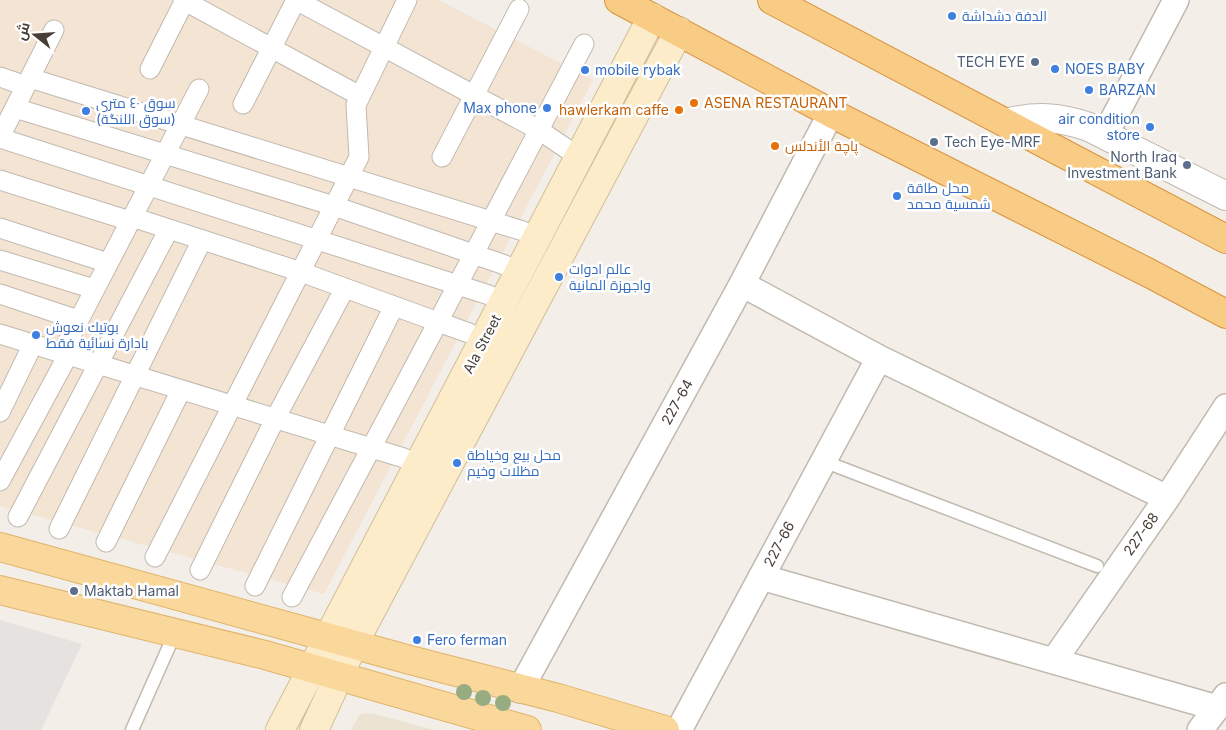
<svg xmlns="http://www.w3.org/2000/svg" width="1226" height="730" font-family="Inter,Cairo,sans-serif">
<style>
.commercial{fill:#f4e4d4}
.education{fill:#ece3d3}
.parking{fill:#e5e2e0}
.lines{fill:none;stroke-linecap:round;stroke-linejoin:round}
.service-casing{stroke:#c1b9ae;stroke-width:15}
.pedestrian-casing{stroke:#c1b9ae;stroke-width:21}
.minor-casing{stroke:#c1b9ae;stroke-width:28}
.tertiary-casing{stroke:#c1b9ae;stroke-width:30}
.secondary-casing{stroke:#d1bf99;stroke-width:30}
.primary-casing{stroke:#dfb36b;stroke-width:30}
.trunk-casing{stroke:#d7943f;stroke-width:30}
.service{stroke:#fff;stroke-width:12}
.pedestrian{stroke:#fff;stroke-width:19}
.minor{stroke:#fff;stroke-width:25}
.tertiary{stroke:#fff;stroke-width:28}
.secondary{stroke:#fcecc9;stroke-width:28}
.primary{stroke:#fad89b;stroke-width:28}
.trunk{stroke:#f9cc85;stroke-width:28}
.tree{fill:#98ac81}
.shop-dot{fill:#3f7fe0;stroke:#fff;stroke-width:2}
.service-dot{fill:#5c6f8a;stroke:#fff;stroke-width:2}
.food-dot{fill:#e8710a;stroke:#fff;stroke-width:2}
.labels{text-anchor:middle;stroke-width:5;stroke-linejoin:round;paint-order:stroke}
.shop-label{font-size:14px;fill:#366cbe;stroke:#fff;text-anchor:start}
.service-label{font-size:14px;fill:#4e5e75;stroke:#fff;text-anchor:end}
.food-label{font-size:14px;fill:#c56008;stroke:#fff;text-anchor:start}
.street-label{font-size:14px;fill:#473f37;stroke:#fff}
</style>
<rect width="100%" height="100%" fill="#f3efe8"/>
<path class="commercial" d="M0,0H439L593,80L324,594L0,506Z"/>
<path class="education" d="M367,713L375,714L435,730H351L360,714Z"/>
<path class="parking" d="M0,620L82,644L41,730H0Z"/>
<g class="lines">
<defs>
<path id="service" d="M823,461L1097,566
M132,730L175,633"/>
<path id="pedestrian" d="M183,0L360,96
M296,0L539,130L567,149
M150,69L185,0
M0,77L26,86
M30,78L523,231
M243,104L296,0
M15,108L334,206L505,265
M0,137L54,30
M0,138L489,295
M442,157L519,9
M0,180L130,221
M132,217L301,272L438,322L292,597
M0,228L108,263
M0,260L94,289
M0,294L78,320
M469,333L438,322L584,44
M0,334L404,458
M0,412L33,344
M0,481L68,355V341L199,89
M18,517L169,229
M59,529L202,240
M106,542L181,390
M155,557L359,157L356,105L407,0
M200,570L275,419L345,288
M255,586L394,306"/>
<path id="minor" d="M1105,135L1176,0
M742,284L879,358L1167,498
M761,577L1217,708
M1055,659L1167,498L1226,407
M520,690L742,284L831,113
M679,730L879,358
M1200,730L1226,696"/>
<path id="tertiary" d="M1006,123C1036,115 1060,117 1089,127L1226,196"/>
<path id="secondary" d="M280,730L652,17
M314,730L354,643L679,31"/>
<path id="primary" d="M0,547L410,660L558,698L665,730
M0,590L265,655L527,730"/>
<path id="trunk" d="M619,0L831,113L1147,272L1226,314
M772,0L1226,239"/>
</defs>
<use href="#service" class="service-casing"/>
<use href="#pedestrian" class="pedestrian-casing"/>
<use href="#minor" class="minor-casing"/>
<use href="#tertiary" class="tertiary-casing"/>
<use href="#secondary" class="secondary-casing"/>
<use href="#primary" class="primary-casing"/>
<use href="#trunk" class="trunk-casing"/>
<use href="#service" class="service"/>
<use href="#pedestrian" class="pedestrian"/>
<use href="#minor" class="minor"/>
<use href="#tertiary" class="tertiary"/>
<use href="#secondary" class="secondary"/>
<use href="#primary" class="primary"/>
<use href="#trunk" class="trunk"/>
</g>
<g class="tree">
<circle cx="464" cy="692" r="8"/>
<circle cx="483" cy="698" r="8"/>
<circle cx="503" cy="703" r="8"/>
</g>
<g class="shop-dot">
<circle cx="952" cy="16" r="5"/>
<circle cx="1055" cy="69" r="5"/>
<circle cx="585" cy="70" r="5"/>
<circle cx="1089" cy="90" r="5"/>
<circle cx="547" cy="108" r="5"/>
<circle cx="86" cy="111" r="5"/>
<circle cx="1150" cy="127" r="5"/>
<circle cx="897" cy="196" r="5"/>
<circle cx="559" cy="277" r="5"/>
<circle cx="36" cy="335" r="5"/>
<circle cx="457" cy="463" r="5"/>
<circle cx="417" cy="640" r="5"/>
</g>
<g class="service-dot">
<circle cx="1035" cy="62" r="5"/>
<circle cx="934" cy="142" r="5"/>
<circle cx="1187" cy="165" r="5"/>
<circle cx="74" cy="591" r="5"/>
</g>
<g class="food-dot">
<circle cx="694" cy="103" r="5"/>
<circle cx="679" cy="110" r="5"/>
<circle cx="775" cy="146" r="5"/>
</g>
<g class="labels">
<g class="shop-label">
<text x="962" y="21">الدفة دشداشة</text>
<text x="1065" y="74">NOES BABY</text>
<text x="595" y="75">mobile rybak</text>
<text x="1099" y="95">BARZAN</text>
<text x="96" y="108">سوق ٤٠ متري<tspan x="96" dy="16">(سوق اللنگة)</tspan></text>
<text x="537" y="113" text-anchor="end">Max phone</text>
<text x="1140" y="124" text-anchor="end">air condition<tspan x="1140" dy="16">store</tspan></text>
<text x="907" y="193">محل طاقة<tspan x="907" dy="16">شمسية محمد</tspan></text>
<text x="569" y="274">عالم ادوات<tspan x="569" dy="16">واجهزة المانية</tspan></text>
<text x="46" y="332">بوتيك نعوش<tspan x="46" dy="16">بادارة نسائية فقط</tspan></text>
<text x="467" y="460">محل بيع وخياطة<tspan x="467" dy="16">مظلات وخيم</tspan></text>
<text x="427" y="645">Fero ferman</text>
</g>
<g class="service-label">
<text x="1025" y="67">TECH EYE</text>
<text x="944" y="147" text-anchor="start">Tech Eye-MRF</text>
<text x="1177" y="162">North Iraq<tspan x="1177" dy="16">Investment Bank</tspan></text>
<text x="84" y="596" text-anchor="start">Maktab Hamal</text>
</g>
<g class="food-label">
<text x="704" y="108">ASENA RESTAURANT</text>
<text x="669" y="115" text-anchor="end">hawlerkam caffe</text>
<text x="785" y="151">پاچة الأندلس</text>
</g>
<g class="street-label">
<text transform="translate(482 344) rotate(-62)" y="5">Ala Street</text>
<text transform="translate(677 402) rotate(-61)" y="5">227-64</text>
<text transform="translate(1141 534) rotate(-54)" y="5">227-68</text>
<text transform="translate(779 544) rotate(-62)" y="5">227-66</text>
</g>
</g>
<g transform="translate(35 35) rotate(287)" stroke="#ffffff" stroke-width="4" paint-order="stroke">
<path d="M0-4L9 19L0 12L-9 19Z" fill="#473f37"/>
<text y="-8" font-size="14" font-weight="bold" text-anchor="middle" fill="#473f37">ش</text>
</g>
</svg>
